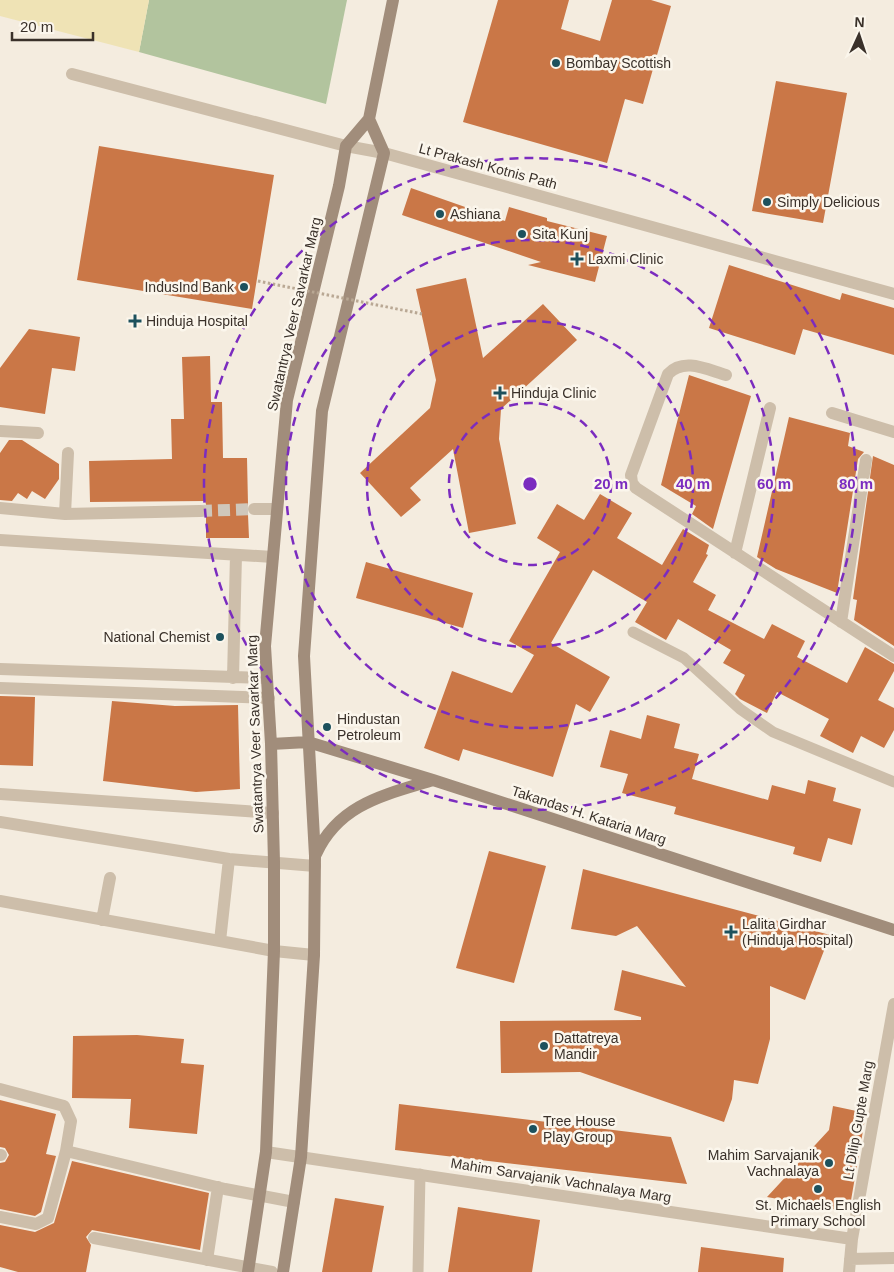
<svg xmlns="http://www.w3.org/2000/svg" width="894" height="1272" font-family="Helvetica,sans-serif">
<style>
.green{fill:#b2c49e}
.sand{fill:#efe3b5}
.building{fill:#ca7747}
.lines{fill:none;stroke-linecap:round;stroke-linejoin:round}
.street-tunnel{stroke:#cfc7bb;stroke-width:12;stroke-dasharray:12 6;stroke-linecap:butt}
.lane{stroke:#cdbeaa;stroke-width:11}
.street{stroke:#cdbeaa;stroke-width:12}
.secondary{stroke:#a18d7b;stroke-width:12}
.path-bridge{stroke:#b9a894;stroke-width:3;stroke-dasharray:2.5 2.5;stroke-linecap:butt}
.ring{fill:none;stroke:#7b2cbf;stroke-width:2.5;stroke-dasharray:9 6}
.poi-dot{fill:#1d515d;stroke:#fbf6ec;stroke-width:2}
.labels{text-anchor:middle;stroke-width:5;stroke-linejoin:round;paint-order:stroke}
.poi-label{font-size:14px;fill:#3a312a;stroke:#fbf6ec;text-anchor:start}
.street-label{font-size:14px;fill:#3a312a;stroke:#fbf6ec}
.centre{fill:#7b2cbf;stroke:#fbf6ec;stroke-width:2.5}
.ring-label{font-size:15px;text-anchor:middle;font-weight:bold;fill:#7b2cbf;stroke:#fbf6ec;stroke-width:5;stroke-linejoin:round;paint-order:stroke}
</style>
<rect width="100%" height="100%" fill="#f4ecdf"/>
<path class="green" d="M149,0H347L326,104L139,52Z"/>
<path class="sand" d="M0,0H149L139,52L0,16Z"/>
<path class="building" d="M498,0H569L561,29L600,41L612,0H651L671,6L643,104L625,99L607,163L463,122Z
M776,81L847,93L823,223L752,211Z
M99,146L274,175L252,309L77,280Z
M411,188L505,221L509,207L547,218V221L607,236L595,282L528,265L541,262L402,215Z
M729,265L840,300L842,293L894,308V355L803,329L795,355L709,328Z
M466,278L483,358L543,304L577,340L501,409L499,439L516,524L469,533L453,449L410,488L421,500L401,517L360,473L430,408L436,380L416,289Z
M29,329L80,337L75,371L52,368L45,414L0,407V368Z
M210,356L211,402H222L223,458H247L248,504L246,509L248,515L249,538H206V517L208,511L205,501L90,502L89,461L172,459L171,419H184L182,357Z
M689,375L751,396L713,529L692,514L696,506L661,485Z
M789,417L850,433L848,446L864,452L858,459L837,593L776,569L757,557Z
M9,440H22L59,464V479L45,499L32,491L27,499L18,493L12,501L0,500V453Z
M873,456L894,465V646L854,620L857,600L853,599Z
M600,494L632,513L617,538L662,565L683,529L709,545L706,554L708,555L693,582L716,595L708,610L764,639L772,624L805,641L797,657L847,683L865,647L894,664V671L878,700L894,708V730L884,748L861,736L853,753L820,736L829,719L777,692L767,713L740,699L735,694L745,675L723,663L731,650L678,619L666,640L635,622L647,602L593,570L551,643L610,677L590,712L576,704L553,777L463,749L459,761L424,748L452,671L512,693L534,655L509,641L560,552L537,538L557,504L584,520Z
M366,562L473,593L463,628L356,598Z
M0,696L35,697L33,766L0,765Z
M112,701L175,706L238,705L240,789L196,792L103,781Z
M647,715L680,724L674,748L699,754L692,779L768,800L772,785L805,794L808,780L836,788L833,801L861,809L852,845L828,838L821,862L793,854L795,847L674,814L676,807L622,793L628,774L600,767L610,730L641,739Z
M489,851L546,866L514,983L456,968Z
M583,869L830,935L805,1000L770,986V1039L758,1084L734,1080L732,1099L724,1122L580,1072L501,1073L500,1021L641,1020V1017L614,1010L622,970L686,987L637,926L616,936L571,929Z
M137,1035L184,1039L181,1063L204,1065L197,1134L129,1128L131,1099L72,1098L73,1036Z
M0,1100L56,1114L46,1154L56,1156L41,1212L35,1216L0,1209V1163L5,1162L9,1155L5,1148L0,1147Z
M399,1104L671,1137L687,1184L395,1150Z
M833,1106L866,1113L849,1212L767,1197L829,1130Z
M72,1161L209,1193L200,1250L92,1230L86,1237L91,1245L86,1272H18L0,1267V1225L35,1232L54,1223Z
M335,1198L384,1206L372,1272H322Z
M458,1207L540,1220L532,1272H448Z
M701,1247L784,1258L783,1272H698Z"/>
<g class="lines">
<path class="street-tunnel" d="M200,511L254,509"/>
<path class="lane" d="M633,632L684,658L740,709L773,732L894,782
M418,1272L420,1174"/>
<path class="street" d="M72,74L346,146L384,153L894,294
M726,375C708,370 684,357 668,374L631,475L632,483L636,488L894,656
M832,413L894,432
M0,431L38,433
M0,508L65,514L200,511
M254,509H277
M65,514L68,453
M0,540L273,557
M735,553L770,408
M841,622L866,460
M0,669L267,678
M233,678L236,555
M0,688L269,698
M0,794L273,813
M0,822L229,859L315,866
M0,901L274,951L314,955
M102,920L110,878
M220,941L229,859
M0,1089L64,1106L71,1121L66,1151L48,1218L36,1224L0,1217
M66,1151L225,1189L294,1202
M266,1152L852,1239
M0,1155H1
M94,1238L272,1272
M850,1259L894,1258
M207,1260L218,1187
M849,1272L852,1239L894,1004"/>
<path class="secondary" d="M271,744L308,742L433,780L894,930
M316,854C339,804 384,795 433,780
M248,1272L266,1152L274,951V862L271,744L265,646L287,400L339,186L346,146L369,119L393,0
M283,1272L301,1157L314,955L315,856L304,656L322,411L384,153L369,119"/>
<path class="path-bridge" d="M258,281L422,314"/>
</g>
<g class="ring">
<circle cx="530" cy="484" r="81"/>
<circle cx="530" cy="484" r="163"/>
<circle cx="530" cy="484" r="244"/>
<circle cx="530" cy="484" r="326"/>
</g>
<g class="poi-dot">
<circle cx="556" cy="63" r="5"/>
<circle cx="767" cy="202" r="5"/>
<circle cx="440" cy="214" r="5"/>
<circle cx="522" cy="234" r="5"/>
<path d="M574.5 251.5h5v5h5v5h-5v5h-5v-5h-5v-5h5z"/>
<circle cx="244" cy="287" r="5"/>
<path d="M132.5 313.5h5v5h5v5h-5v5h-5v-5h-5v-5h5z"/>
<path d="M497.5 385.5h5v5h5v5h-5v5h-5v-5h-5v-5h5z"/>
<circle cx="220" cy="637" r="5"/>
<circle cx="327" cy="727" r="5"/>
<path d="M728.5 924.5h5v5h5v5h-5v5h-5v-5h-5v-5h5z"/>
<circle cx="544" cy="1046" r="5"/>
<circle cx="533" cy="1129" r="5"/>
<circle cx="829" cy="1163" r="5"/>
<circle cx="818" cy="1189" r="5"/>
</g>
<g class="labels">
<g class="poi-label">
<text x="566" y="68">Bombay Scottish</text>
<text x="777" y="207">Simply Delicious</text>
<text x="450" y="219">Ashiana</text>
<text x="532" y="239">Sita Kunj</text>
<text x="588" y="264">Laxmi Clinic</text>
<text x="234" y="292" text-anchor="end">IndusInd Bank</text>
<text x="146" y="326">Hinduja Hospital</text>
<text x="511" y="398">Hinduja Clinic</text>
<text x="210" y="642" text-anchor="end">National Chemist</text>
<text x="337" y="724">Hindustan<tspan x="337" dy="16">Petroleum</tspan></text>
<text x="742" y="929">Lalita Girdhar<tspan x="742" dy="16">(Hinduja Hospital)</tspan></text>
<text x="554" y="1043">Dattatreya<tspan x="554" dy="16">Mandir</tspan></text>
<text x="543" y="1126">Tree House<tspan x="543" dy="16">Play Group</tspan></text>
<text x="819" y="1160" text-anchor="end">Mahim Sarvajanik<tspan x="819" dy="16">Vachnalaya</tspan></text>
<text x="818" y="1210" text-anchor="middle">St. Michaels English<tspan x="818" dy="16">Primary School</tspan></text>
</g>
<g class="street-label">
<text transform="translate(488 166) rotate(15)" y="5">Lt Prakash Kotnis Path</text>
<text transform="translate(294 314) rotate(-77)" y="5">Swatantrya Veer Savarkar Marg</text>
<text transform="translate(255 734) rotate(-92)" y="5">Swatantrya Veer Savarkar Marg</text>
<text transform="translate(589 815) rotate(18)" y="5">Takandas H. Kataria Marg</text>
<text transform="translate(858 1120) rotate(-80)" y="5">Lt Dilip Gupte Marg</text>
<text transform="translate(561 1180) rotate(9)" y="5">Mahim Sarvajanik Vachnalaya Marg</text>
</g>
</g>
<circle cx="530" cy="484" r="8" class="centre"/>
<g class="ring-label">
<text x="611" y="489">20 m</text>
<text x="693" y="489">40 m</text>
<text x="774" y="489">60 m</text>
<text x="856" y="489">80 m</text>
</g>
<g transform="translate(859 35) rotate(3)" stroke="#fbf6ec" stroke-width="4" paint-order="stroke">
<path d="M0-4L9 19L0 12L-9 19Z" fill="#3a312a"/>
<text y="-8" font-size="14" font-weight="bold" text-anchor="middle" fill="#3a312a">N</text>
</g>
<path d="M12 32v8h81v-8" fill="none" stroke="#3a312a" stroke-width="2.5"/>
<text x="20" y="32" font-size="15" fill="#3a312a" stroke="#fbf6ec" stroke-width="4" paint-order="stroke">20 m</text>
</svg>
